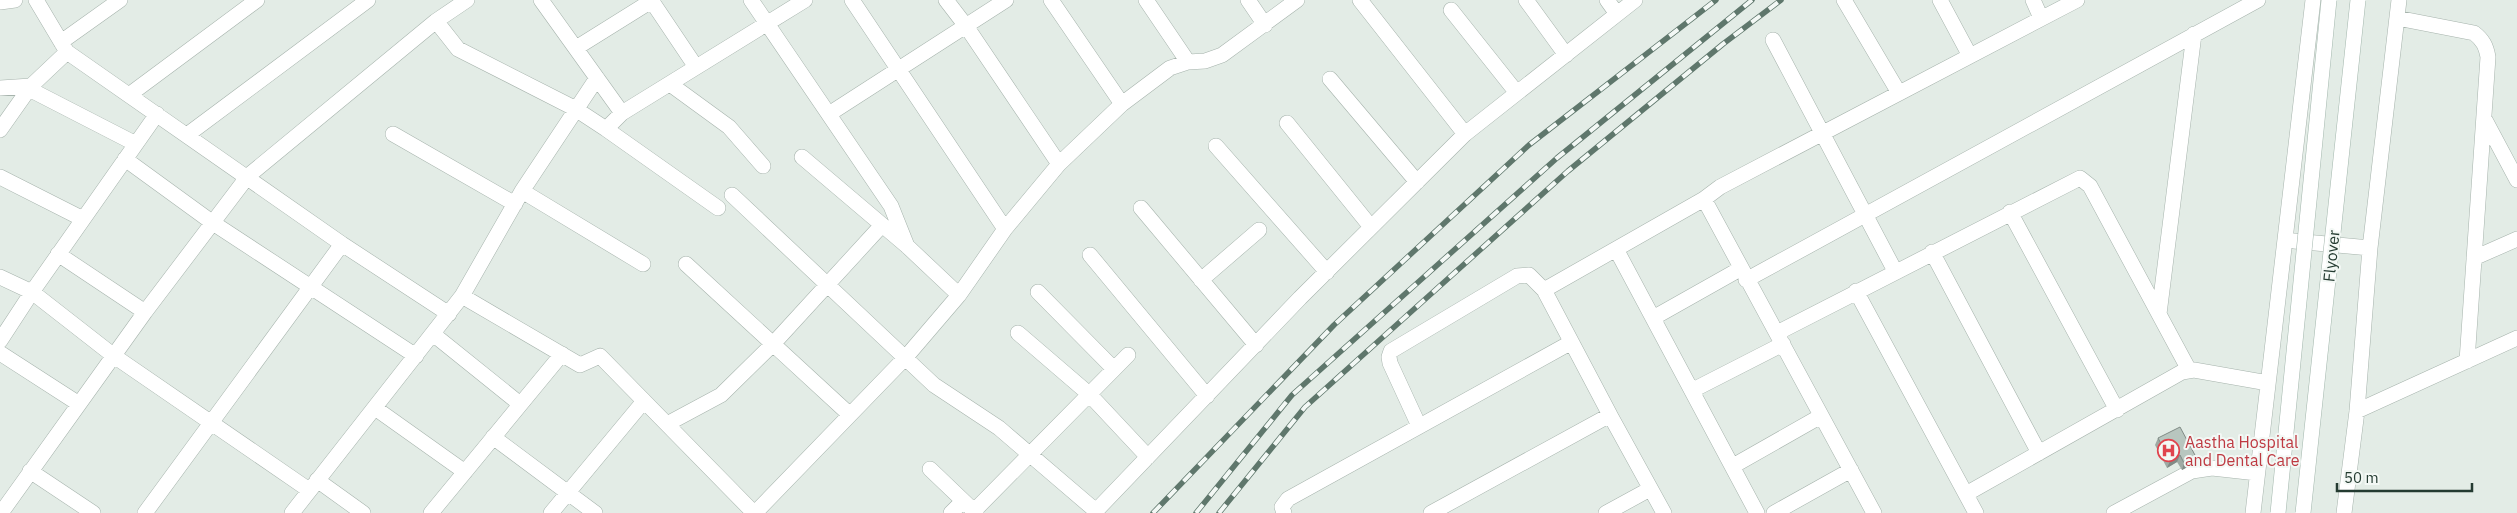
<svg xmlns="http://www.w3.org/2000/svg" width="2517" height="513" font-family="'IBM Plex Sans',sans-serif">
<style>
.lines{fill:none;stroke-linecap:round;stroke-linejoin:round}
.street-casing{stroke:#a6b3ac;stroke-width:16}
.street{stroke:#fff;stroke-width:15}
.rail-casing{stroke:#5f776c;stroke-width:5.5}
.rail{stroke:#f3f8f5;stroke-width:4;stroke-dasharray:11;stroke-linecap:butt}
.secondary-bridge-casing{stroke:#a2b6ac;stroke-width:16;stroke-linecap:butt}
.secondary-bridge{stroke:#fff;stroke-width:15}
.wall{fill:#9eaaa4}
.shaded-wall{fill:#818b86}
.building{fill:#b8c6bf;stroke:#818b86}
.labels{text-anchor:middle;stroke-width:4;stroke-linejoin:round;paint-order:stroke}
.street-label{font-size:16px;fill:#243b31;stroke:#f3f8f5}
.health-label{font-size:16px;fill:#be3a42;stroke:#f3f8f5;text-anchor:start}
</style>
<rect width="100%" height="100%" fill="#e3ece6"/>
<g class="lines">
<defs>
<path id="street" d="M36,0L67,52L342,244L449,314
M541,0L622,113
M651,0L696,67
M751,0L891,206L907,246
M852,0L1005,229
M946,0L966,26L1059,164
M1051,0L1122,104
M1146,0L1188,62
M1248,0L1265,25
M1360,0L1465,134
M1526,0L1566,55
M1607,0L1617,14
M1844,0L1899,93
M1940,0L1970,56
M2033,0L2041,18
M0,2L15,0
M1451,10L1517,93
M2397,18L2474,33C2483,40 2486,46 2488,57L2467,361
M436,21L458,49L574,108L606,129L622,113L805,0
M1773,40L1895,271
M61,42L120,0
M576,48L653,0
M1330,79L1417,182
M670,84L729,127L763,166
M0,88L31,86
M29,89L136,144
M129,95L257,0
M829,114L1006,0
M2484,118L2517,180
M1287,123L1371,227
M606,129L718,208
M0,130L31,86L67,52
M393,134L515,204
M187,135L368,0
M1216,146L1327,272
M802,157L907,246L959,295
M125,159L213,223L416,356
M0,177L83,219
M522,191L643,264
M732,195L934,385L999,428L1096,511
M1704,199L1874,513
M1141,208L1256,345
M2010,212L2117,410
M2294,241L2370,248
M1616,249L1757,513
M1932,252L2039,453
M58,254L145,312
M1090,255L1207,396
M2474,258L2517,239
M686,264L849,414
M0,277L32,292L114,356L309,490
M1201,280L1259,230
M1746,280L2258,0
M1856,291L1976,513
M1038,292L1114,369
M462,296L580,365L600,356L754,513
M2159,314L2194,34
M1653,318L1740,269
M1018,333L1089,394L1148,457
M1777,333L2080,178L2090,186L2189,370
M433,334L520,404
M0,341L32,292L157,114
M0,353L79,404
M1693,390L1783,344
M375,408L465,472
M2357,411L2517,338
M1610,415L1664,513
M667,424L721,395L773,344L882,225
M1419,426L1390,363L1389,357L1391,351L1517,276L1529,275L1544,290
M493,437L595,513
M1733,466L1821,416
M930,469L976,513
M30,471L93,513
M317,480L363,513
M1966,494L2182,372L2194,370L2268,383
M974,511L1128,355
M1,513L145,312L248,176L436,21L467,0
M145,513L342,244
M292,513L462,296L522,191L597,78
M431,513L562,354
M551,513L644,401
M755,513L906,357L959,295L1005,229L1059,164L1122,104L1170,68L1188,62L1205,61L1222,55L1297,0
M951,513L963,501
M1094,513L1300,298L1465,134L1635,0
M1284,513L1282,507L1288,499L1570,343
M1431,513L1610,415L1544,290L1704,199L1720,187L2077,0
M1606,513L1650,489
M1774,513L1851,470
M2114,513L2192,471L2212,468L2257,473
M2253,513L2313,0
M2344,513L2357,411L2370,248L2399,0"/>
</defs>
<use href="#street" class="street-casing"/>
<use href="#street" class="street"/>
<defs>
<path id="rail" d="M1153,513L1334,325L1529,145L1716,0
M1196,513L1292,395L1557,158L1752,0
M1219,513L1305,407L1568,171L1723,44L1781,0"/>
</defs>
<use href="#rail" class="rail-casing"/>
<use href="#rail" class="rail"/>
<defs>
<path id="secondary-bridge" d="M2278,513L2329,0
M2303,513L2358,0"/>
</defs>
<use href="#secondary-bridge" class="secondary-bridge-casing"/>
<use href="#secondary-bridge" class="secondary-bridge"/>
</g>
<path class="wall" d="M2158,438L2196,457L2193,464L2182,470L2177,462L2167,468L2155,445Z"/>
<path class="shaded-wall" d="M2180,455L2177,462L2167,468L2170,461Z
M2196,457L2193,464L2182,470L2184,463Z"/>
<path class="building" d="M2180,427L2196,457L2184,463L2180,455L2170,461L2158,438Z"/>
<defs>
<symbol id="hospital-ring" viewBox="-11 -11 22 22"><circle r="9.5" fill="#f3f8f5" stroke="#e0444e" stroke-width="1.5"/><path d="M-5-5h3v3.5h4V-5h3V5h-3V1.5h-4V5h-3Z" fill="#e0444e"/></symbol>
</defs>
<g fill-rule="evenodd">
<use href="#hospital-ring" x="2156" y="438" width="25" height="25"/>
</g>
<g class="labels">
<g class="street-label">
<text transform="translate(2331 256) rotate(-84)" y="6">Flyover</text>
</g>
<g class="health-label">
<text x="2185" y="448">Aastha Hospital<tspan x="2185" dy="18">and Dental Care</tspan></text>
</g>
</g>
<path d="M2337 483v8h135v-8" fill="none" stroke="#243b31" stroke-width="2.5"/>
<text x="2344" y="483" font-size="15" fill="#243b31" stroke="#f3f8f5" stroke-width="4" paint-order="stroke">50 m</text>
</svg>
